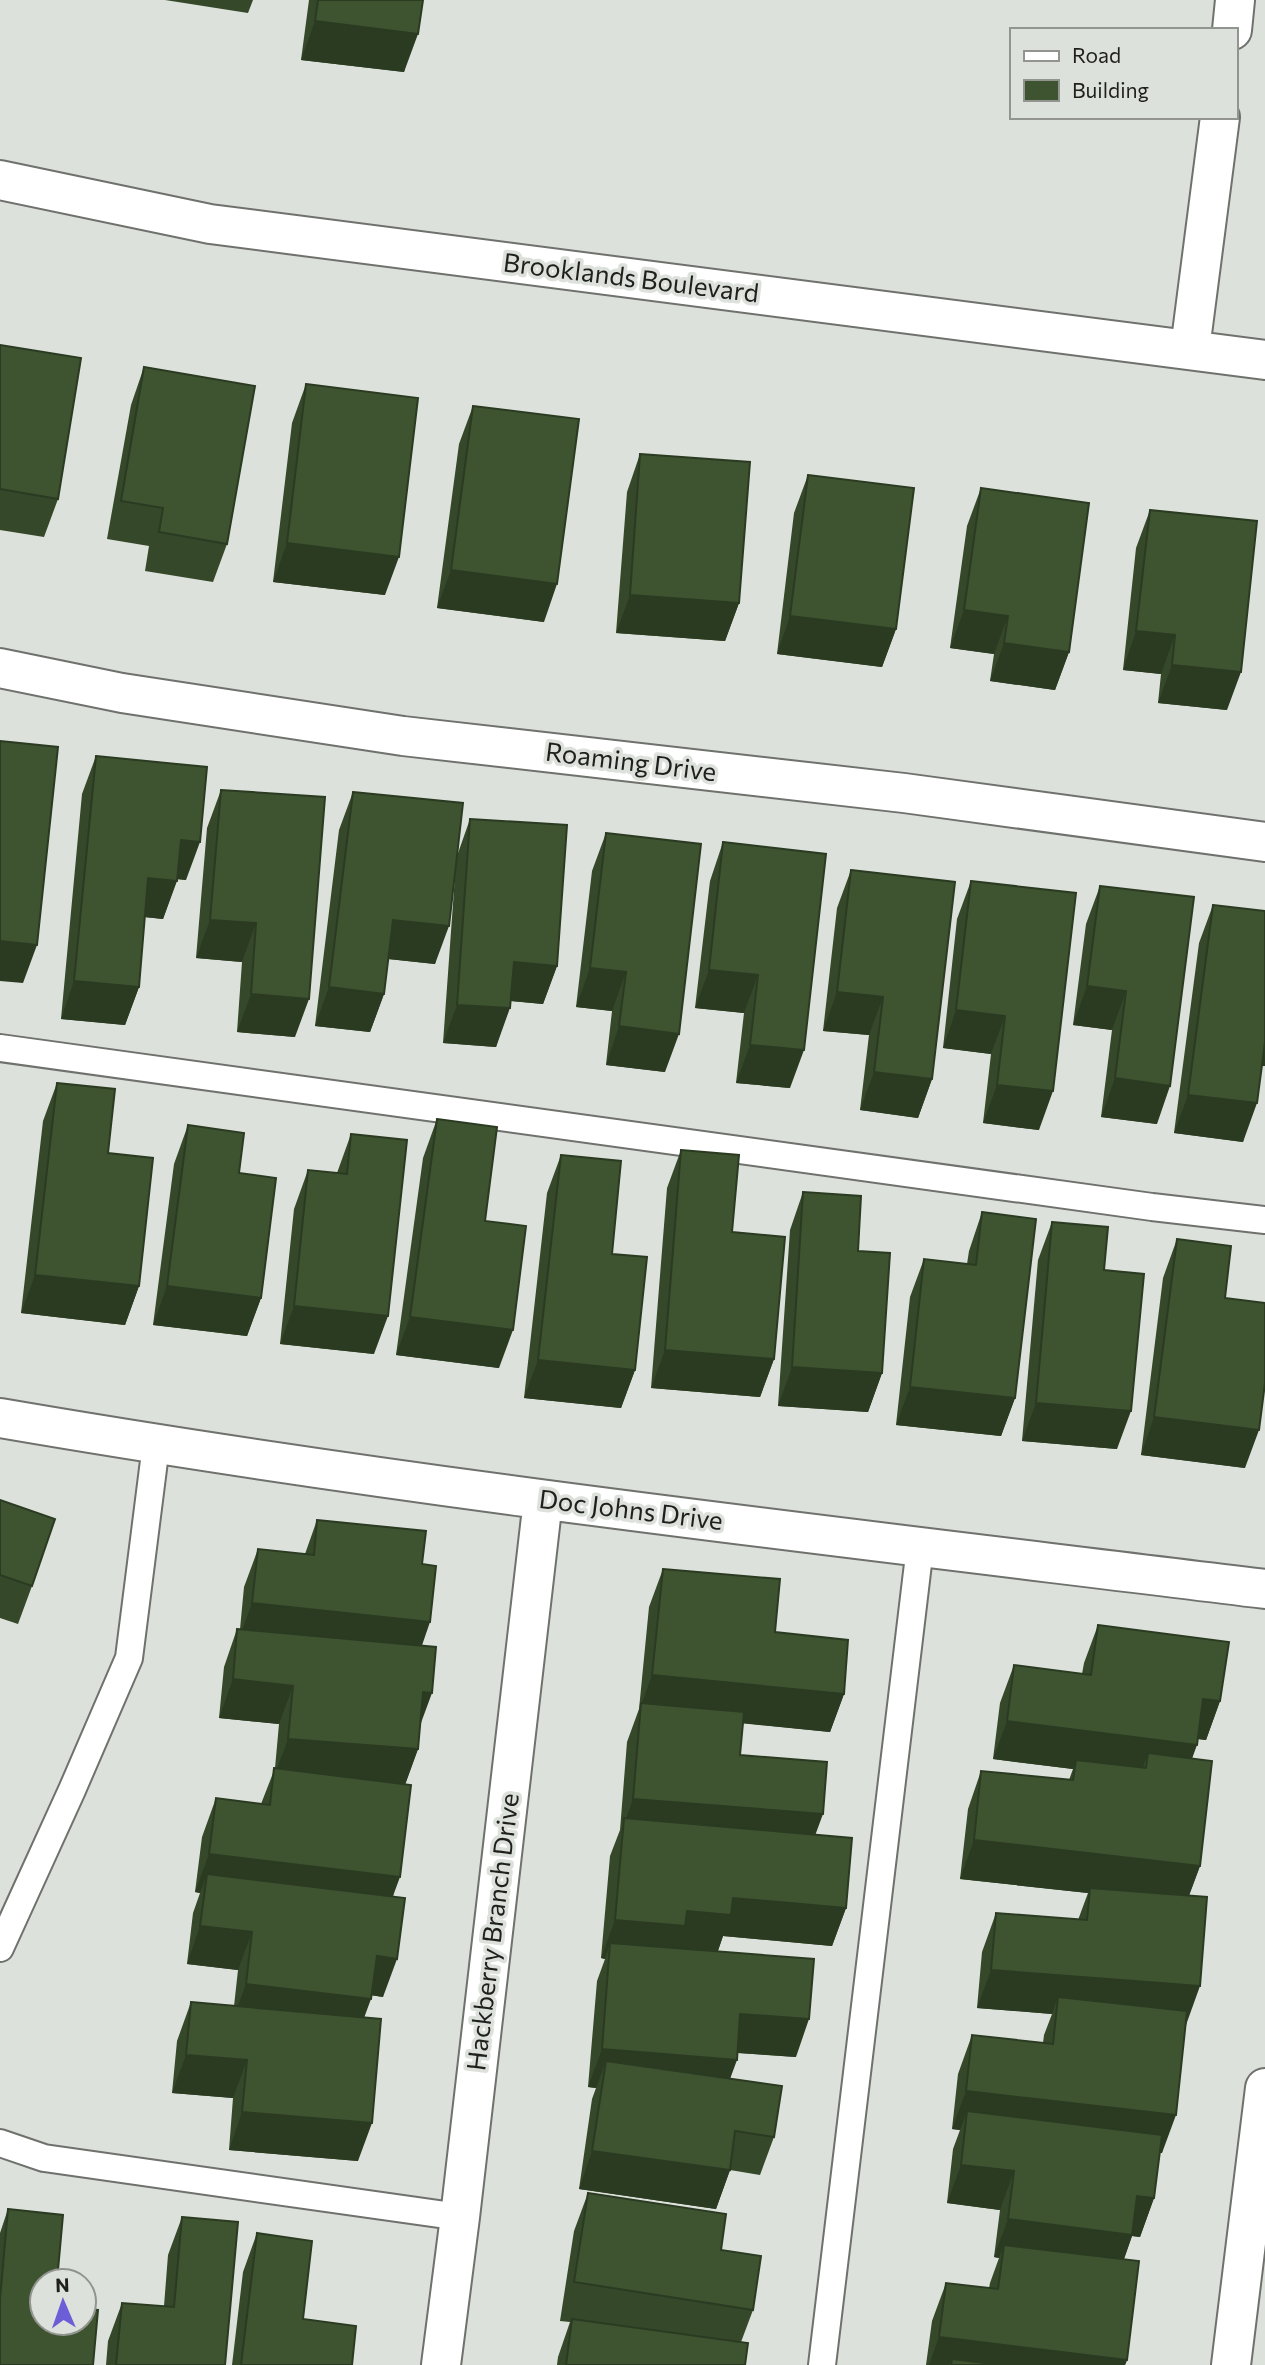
<svg xmlns="http://www.w3.org/2000/svg" width="1265" height="2365" font-family="Commissioner,sans-serif">
<style>
.lines{fill:none;stroke-linecap:round;stroke-linejoin:round}
.service-casing{stroke:#6e716c;stroke-width:30}
.minor-casing{stroke:#6e716c;stroke-width:42}
.service{stroke:#fff;stroke-width:26}
.minor{stroke:#fff;stroke-width:38}
.wall{fill:#35482a}
.shaded-wall{fill:#2b3b22}
.building{fill:#3e5431;stroke:#2b3b22;stroke-width:2}
.labels{text-anchor:middle;stroke-width:7;stroke-linejoin:round;paint-order:stroke}
.street-label{font-size:26px;fill:#1f201e;stroke:#dde1db}
</style>
<rect width="100%" height="100%" fill="#dde1db"/>
<g class="lines">
<defs>
<path id="service" d="M0,1048L1152,1207L1265,1220
M0,1948L72,1790L129,1658L156,1445
M0,2143L44,2158L460,2217
M822,2365L920,1547"/>
<path id="minor" d="M1232,30L1235,0
M0,180L210,224L1265,360
M1190,349L1220,117
M0,668L122,693L403,736L904,793L1265,842
M0,1418C419,1490 843,1537 1265,1589
M441,2365L460,2217L543,1500
M1231,2365L1265,2088"/>
</defs>
<use href="#service" class="service-casing"/>
<use href="#minor" class="minor-casing"/>
<use href="#service" class="service"/>
<use href="#minor" class="minor"/>
</g>
<path class="wall" d="M165,0H253L248,13Z
M309,0H423L404,72L301,60Z
M0,345L58,499L44,537L0,530Z
M144,367L227,544L213,582L145,571L149,546L107,539L131,405Z
M306,384L385,595L273,582L292,423Z
M473,406L544,622L437,608L459,444Z
M640,454L739,603L725,641L616,633L627,492Z
M808,475L896,629L882,667L777,654L794,513Z
M981,488L1069,652L1055,690L990,681L994,654L950,648L967,526Z
M1150,510L1227,710L1158,703L1161,674L1123,670L1136,548Z
M96,756L186,880L177,879L163,919L145,917L139,987L125,1025L61,1019L82,794Z
M221,790L295,1037L237,1032L242,962L196,958L207,828Z
M353,792L457,856L470,819L557,966L543,1004L511,1001L496,1047L443,1043L456,862L435,964L388,959L384,994L370,1032L315,1026L339,830Z
M606,833L665,1072L606,1065L612,1011L576,1007L592,871Z
M723,842L790,1088L736,1083L744,1013L695,1008L710,881Z
M851,870L932,1079L918,1118L860,1110L869,1035L823,1031L837,908Z
M971,881L1039,1130L983,1123L991,1054L943,1048L957,919Z
M1100,886L1157,1124L1101,1117L1112,1030L1073,1025L1086,924Z
M1213,905L1265,911V1066H1262L1243,1142L1174,1133L1199,943Z
M57,1083L108,1153L139,1286L125,1325L21,1313L43,1121Z
M437,1119L485,1221L499,1368L396,1355L423,1158Z
M188,1125L239,1173L261,1298L247,1336L153,1325L174,1164Z
M351,1134L374,1354L280,1344L294,1209L308,1170L337,1173Z
M681,1150L732,1232L774,1359L760,1397L651,1388L667,1188Z
M561,1155L612,1254L635,1370L621,1408L524,1398L547,1193Z
M803,1192L858,1251L882,1373L868,1412L778,1406L790,1230Z
M982,1212L1015,1398L1001,1436L896,1425L910,1297L924,1259L967,1264L969,1251Z
M1052,1222L1104,1270L1117,1449L1022,1441L1038,1260Z
M1177,1239L1245,1468L1141,1455L1163,1278Z
M0,1500L32,1586L18,1624L0,1618Z
M317,1520L422,1564V1646L420,1727L418,1749L405,1784L393,1897L383,1997L371,1995L364,2017L358,2161L229,2150L233,2098L172,2093L177,2041L191,2002L234,2006L238,1970L187,1964L193,1913L200,1893L195,1892L202,1837L216,1798L261,1804L275,1768L279,1724L219,1718L224,1667L237,1629H240L244,1587L258,1549L305,1554Z
M663,1569L775,1632L844,1694L830,1732L743,1723L740,1755L815,1835L846,1908L832,1946L723,1936L718,1951L796,2057L737,2053L730,2078L774,2137L760,2175L730,2170L716,2209L579,2189L592,2099L596,2088L588,2087L597,1981L605,1959L601,1958L610,1856L620,1830L627,1742L639,1709L649,1607Z
M1098,1625L1220,1701L1206,1740L1198,1739L1192,1758L1200,1866L1189,1895L1186,2025L1162,2153H1160L1154,2198L1140,2237L1132,2236L1124,2259L1127,2360L1125,2365H926L932,2321L946,2283L989,2288L990,2283L999,2258L994,2257L1000,2210L947,2203L953,2149L960,2130L952,2129L958,2074L972,2035L1043,2043L1044,2035L1052,2014L977,2008L982,1952L996,1913L1078,1920L1088,1893L960,1879L968,1809L981,1771L1069,1780L1073,1769L993,1759L1000,1703L1014,1665L1082,1674L1084,1663Z
M588,2193L721,2250L753,2310L741,2342L745,2365H557L558,2357L570,2322L560,2321L574,2231Z
M8,2209L0,2365V2233Z
M182,2217L225,2365H106L108,2341L122,2303L164,2306L168,2255Z
M257,2233L303,2319L352,2365H232L243,2272Z"/>
<path class="shaded-wall" d="M315,21L418,34L404,72L301,60Z
M287,543L399,557L385,595L273,582Z
M451,570L557,584L544,622L437,608Z
M630,595L739,603L725,641L616,633Z
M964,610L1008,616L994,654L950,648Z
M790,616L896,629L882,667L777,654Z
M1136,631L1175,635L1161,674L1123,670Z
M1004,643L1069,652L1055,690L990,681Z
M1172,665L1241,672L1227,710L1158,703Z
M181,840L200,842L186,880L167,878Z
M148,878L177,881L163,919L134,916Z
M210,920L256,923L242,962L196,958Z
M393,920L449,926L435,964L379,958Z
M0,941L37,945L23,983L0,981Z
M514,962L557,966L543,1004L500,1000Z
M590,968L626,972L612,1011L576,1007Z
M709,970L758,975L744,1013L695,1008Z
M74,981L139,987L125,1025L61,1019Z
M1087,986L1126,991L1112,1030L1073,1025Z
M329,987L384,994L370,1032L315,1026Z
M837,992L883,997L869,1035L823,1031Z
M251,994L309,999L295,1037L237,1032Z
M457,1005L510,1008L496,1047L443,1043Z
M956,1010L1005,1016L991,1054L943,1048Z
M619,1026L679,1034L665,1072L606,1065Z
M1265,1032V1066L1253,1065Z
M750,1045L804,1050L790,1088L736,1083Z
M874,1072L932,1079L918,1118L860,1110Z
M1115,1078L1170,1086L1157,1124L1101,1117Z
M997,1085L1053,1091L1039,1130L983,1123Z
M1188,1095L1257,1103L1243,1142L1174,1133Z
M35,1275L139,1286L125,1325L21,1313Z
M167,1286L261,1298L247,1336L153,1325Z
M294,1306L388,1316L374,1354L280,1344Z
M410,1317L513,1330L499,1368L396,1355Z
M665,1350L774,1359L760,1397L651,1388Z
M538,1360L635,1370L621,1408L524,1398Z
M792,1367L882,1373L868,1412L778,1406Z
M910,1387L1015,1398L1001,1436L896,1425Z
M1036,1403L1131,1411L1117,1449L1022,1441Z
M1154,1417L1259,1430L1245,1468L1141,1455Z
M252,1603L430,1622L417,1660L238,1641Z
M652,1675L844,1694L830,1732L640,1713V1708Z
M233,1679L293,1686L279,1724L219,1718Z
M423,1692L432,1693L418,1731Z
M1203,1699L1220,1701L1206,1740L1189,1738Z
M1007,1721L1197,1745L1183,1783L1146,1768L1148,1753L1139,1778L1076,1760L1073,1769L993,1759Z
M288,1739L418,1749L404,1788L274,1777Z
M633,1799L823,1814L809,1852L624,1825Z
M974,1840L1200,1866L1186,1904L1090,1888L1088,1893L960,1879Z
M209,1854L400,1877L386,1915L207,1874L200,1893L195,1892Z
M733,1898L846,1908L832,1946L723,1936L717,1953L610,1943L605,1959L601,1958L615,1920L687,1911Z
M200,1926L252,1932L238,1970L187,1964Z
M377,1956L397,1959L383,1997L363,1994Z
M991,1970L1200,1986L1186,2025L1056,2014L1058,1997L1052,2014L977,2008Z
M246,1984L371,1999L357,2037L232,2022Z
M740,2014L809,2019L796,2057L726,2052Z
M602,2049L737,2060L723,2098L606,2061L596,2088L588,2087Z
M186,2055L247,2060L233,2098L172,2093Z
M966,2091L1176,2115L1162,2153L965,2131L967,2111L960,2130L952,2129Z
M242,2112L372,2123L358,2161L229,2150Z
M592,2151L730,2170L716,2209L579,2189Z
M961,2165L1014,2171L1000,2210L947,2203Z
M1137,2196L1154,2198L1140,2237L1132,2236L1119,2273L1004,2245L999,2258L994,2257L1008,2219Z
M939,2337L1127,2360L1125,2365H951L952,2359L949,2365H929Z"/>
<path class="building" d="M318,0H423L418,34L315,21Z
M0,345L81,358L58,499L0,489Z
M144,367L255,386L227,544L159,532L163,508L121,501Z
M306,384L418,398L399,557L287,543Z
M473,406L579,419L557,584L451,570Z
M640,454L750,462L739,603L630,595Z
M808,475L914,488L896,629L790,616Z
M981,488L1089,503L1069,652L1004,643L1008,616L964,610Z
M1150,510L1257,521L1241,672L1172,665L1175,635L1136,631Z
M0,741L58,747L37,945L0,941Z
M96,756L207,767L200,842L181,840L177,881L148,878L139,987L74,981Z
M221,790L325,797L309,999L251,994L256,923L210,920Z
M353,792L463,803L449,926L393,920L384,994L329,987Z
M470,819L567,825L557,966L514,962L510,1008L457,1005Z
M606,833L701,844L679,1034L619,1026L626,972L590,968Z
M723,842L826,854L804,1050L750,1045L758,975L709,970Z
M851,870L955,882L932,1079L874,1072L883,997L837,992Z
M971,881L1076,893L1053,1091L997,1085L1005,1016L956,1010Z
M1100,886L1194,897L1170,1086L1115,1078L1126,991L1087,986Z
M1213,905L1265,911V1042L1257,1103L1188,1095Z
M57,1083L115,1089L108,1153L153,1158L139,1286L35,1275Z
M437,1119L497,1127L485,1221L526,1226L513,1330L410,1317Z
M188,1125L244,1133L239,1173L276,1178L261,1298L167,1286Z
M351,1134L407,1140L388,1316L294,1306L308,1170L347,1174Z
M681,1150L739,1155L732,1232L785,1237L774,1359L665,1350Z
M561,1155L621,1161L612,1254L647,1257L635,1370L538,1360Z
M803,1192L861,1196L858,1251L890,1253L882,1373L792,1367Z
M982,1212L1036,1219L1015,1398L910,1387L924,1259L976,1265Z
M1052,1222L1108,1227L1104,1270L1144,1274L1131,1411L1036,1403Z
M1177,1239L1231,1246L1225,1298L1265,1303V1383L1259,1430L1154,1417Z
M0,1500L55,1519L32,1586L0,1575Z
M317,1520L426,1531L422,1564L436,1566L430,1622L252,1603L258,1549L314,1555Z
M663,1569L780,1579L775,1632L848,1640L844,1694L652,1675Z
M1098,1625L1229,1642L1220,1701L1203,1699L1197,1745L1007,1721L1014,1665L1091,1675Z
M237,1629L436,1647L432,1693L423,1692L418,1749L288,1739L293,1686L233,1679Z
M641,1703L744,1712L740,1755L827,1762L823,1814L633,1799Z
M1148,1753L1212,1761L1200,1866L974,1840L981,1771L1073,1780L1076,1760L1146,1768Z
M274,1768L411,1785L400,1877L209,1854L216,1798L270,1805Z
M624,1818L852,1838L846,1908L733,1898L731,1915L687,1911L685,1926L615,1920Z
M207,1874L405,1898L397,1959L377,1956L371,1999L246,1984L252,1932L200,1926Z
M1090,1888L1207,1897L1200,1986L991,1970L996,1913L1087,1920Z
M610,1943L814,1959L809,2019L740,2014L737,2060L602,2049Z
M1058,1997L1187,2011L1176,2115L966,2091L972,2035L1053,2044Z
M191,2002L381,2019L372,2123L242,2112L247,2060L186,2055Z
M606,2061L782,2086L774,2137L735,2131L730,2170L592,2151Z
M967,2111L1162,2135L1154,2198L1137,2196L1132,2235L1008,2219L1014,2171L961,2165Z
M588,2193L726,2214L721,2250L761,2256L753,2310L574,2282Z
M8,2209L63,2215L57,2281H42V2323H84V2309L98,2310L93,2365H0V2299Z
M182,2217L238,2222L225,2365H116L122,2303L174,2307Z
M257,2233L312,2241L303,2319L356,2326L352,2365H241Z
M1004,2245L1139,2261L1127,2360L939,2337L946,2283L998,2289Z
M572,2319L748,2343L745,2365H566Z
M952,2359L1000,2365H951Z"/>
<g class="labels">
<g class="street-label">
<text transform="translate(631 278) rotate(7)" y="9">Brooklands Boulevard</text>
<text transform="translate(631 762) rotate(7)" y="9">Roaming Drive</text>
<text transform="translate(631 1510) rotate(7)" y="9">Doc Johns Drive</text>
<text transform="translate(493 1932) rotate(-83)" y="9">Hackberry Branch Drive</text>
</g>
</g>
<rect x="1010" y="28" width="228" height="91" fill="#dde1db" stroke="#91948f" stroke-width="2"/>
<rect x="1024" y="51" width="35" height="10" fill="#ffffff" stroke="#91948f" stroke-width="2"/>
<text x="1072" y="63" font-size="21" fill="#1f201e">Road</text>
<rect x="1024" y="80" width="35" height="21" fill="#3e5431" stroke="#91948f" stroke-width="2"/>
<text x="1072" y="98" font-size="21" fill="#1f201e">Building</text>
<g transform="translate(63 2302) rotate(358)"><circle r="33" fill="#dde1db" stroke="#91948f" stroke-width="2"/>
<path d="M0-5L12 26L0 18L-12 26Z" fill="#6c5ed7"/>
<text y="-10" font-size="19" font-weight="bold" text-anchor="middle" fill="#1f201e">N</text>
</g>
</svg>
